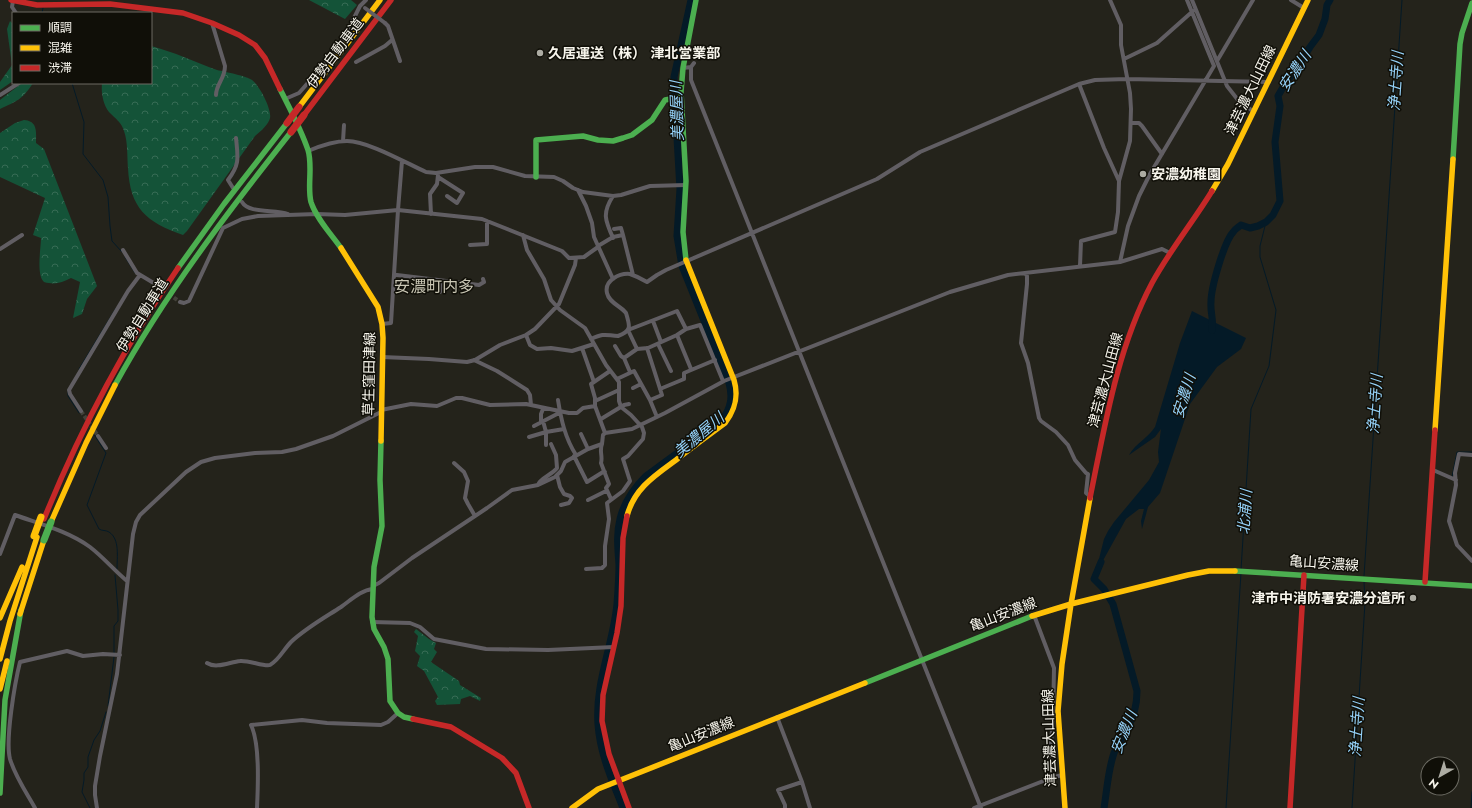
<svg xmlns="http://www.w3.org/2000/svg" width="1472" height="808" font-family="Jost,'Noto Sans JP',sans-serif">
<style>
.forest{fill:url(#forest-crowns)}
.water{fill:#041a27}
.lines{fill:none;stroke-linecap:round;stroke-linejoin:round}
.stream{stroke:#041a27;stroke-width:1}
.river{stroke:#041a27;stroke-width:7}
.street-tunnel{stroke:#44423a;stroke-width:4;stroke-dasharray:4 2;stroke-linecap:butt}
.street{stroke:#615e63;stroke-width:4}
.fast{stroke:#4caf50;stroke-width:5.5}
.slow{stroke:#ffc107;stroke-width:5.5}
.jam{stroke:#c62828;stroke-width:5.5}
.street-bridge{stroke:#615e63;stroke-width:4}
.fast-bridge{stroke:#4caf50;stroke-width:7}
.slow-bridge{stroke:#ffc107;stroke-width:7}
.jam-bridge{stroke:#c62828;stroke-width:7}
.poi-dot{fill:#adaca3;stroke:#100f08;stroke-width:1.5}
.labels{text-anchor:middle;stroke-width:3;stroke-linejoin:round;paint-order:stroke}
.street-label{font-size:14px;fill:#f7f5ec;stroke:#100f08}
.poi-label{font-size:14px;font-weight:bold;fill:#f7f5ec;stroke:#100f08;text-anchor:start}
.water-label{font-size:15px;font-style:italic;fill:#95d2f9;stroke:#100f08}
.quarter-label{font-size:16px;fill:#cac7b5;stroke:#100f08}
</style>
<defs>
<pattern id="forest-crowns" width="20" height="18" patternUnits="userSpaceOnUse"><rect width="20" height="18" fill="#145338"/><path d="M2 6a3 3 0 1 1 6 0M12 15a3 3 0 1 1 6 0" fill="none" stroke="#376c55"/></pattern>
</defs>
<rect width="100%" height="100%" fill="#24231b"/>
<path class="forest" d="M309,0H351L357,5L345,19Z
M10,21L13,24V81L0,90V82L12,65L7,29Z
M151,46C174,52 195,62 217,70C226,72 246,76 252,80C259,85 272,109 270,118C269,124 260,132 255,136L187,231L183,235C146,222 130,208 128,168C127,156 128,142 124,131C122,123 115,118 109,112C103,104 101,93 102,83H151Z
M22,83H33C22,100 17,101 0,109V100Z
M24,120C38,121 36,132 36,143L44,149L97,286L87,299L82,314L73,318L80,282L71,278C61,283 55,285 44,282C36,275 41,248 41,238L33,235L45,198L0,177V133L15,123Z
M416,629L429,639L436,643L434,649L437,652L431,662L459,681L460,685L481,698L480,701L470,696L461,699L460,704L437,705L435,701L438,697L424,671L417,666L420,656L415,651L418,636L414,632Z"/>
<path class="water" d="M1192,311L1246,338L1241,349L1217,367L1190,404L1160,493L1148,507L1142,529L1141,521L1144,509H1139L1126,519L1095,575L1104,539L1108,531L1114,522L1149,480L1159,462L1158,452L1161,429L1155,437L1129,455C1136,443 1148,438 1155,427L1180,343Z"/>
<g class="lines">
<path class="stream" d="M42,13L43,8
M72,83L84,122L83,154L103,180L108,197L110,226L112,241L122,252
M125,257L135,273
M79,369L116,308
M68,391V396L79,413
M93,433L106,453L87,505L99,529C102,531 106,530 109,532C120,539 117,557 117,569
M1452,477L1457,452H1472
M1241,570L1251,409L1269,366L1276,310L1260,257V246L1266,222
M1364,576L1402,0
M114,654V626L118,621V610L115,575
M108,706L114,657
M90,808L82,792L84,780V773L88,767V757L94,740L100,731L106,712
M1226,808L1241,573
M1352,808L1365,603L1364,581
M1471,808L1472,792"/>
<path class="river" d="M1212,330C1214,320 1210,312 1211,302C1211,288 1224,241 1234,231C1235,229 1239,227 1241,225L1250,228L1258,226L1266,222L1273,215L1280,201L1275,142L1280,106L1278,96L1286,82L1294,72L1310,47L1319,35L1325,19L1327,5L1330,0
M1101,562L1094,579L1104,589L1113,604L1137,691C1137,704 1134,717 1127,729C1123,737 1118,744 1114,753C1108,770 1107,790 1104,808
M623,808C612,780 600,754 598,724C595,683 613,645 617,604C618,591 619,578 619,565C618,549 616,535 620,519C624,502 634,488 646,476L722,420C731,408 733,397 729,383L682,266L677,236L680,189L675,103L674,77L691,0"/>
<path class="street-tunnel" d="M152,282L163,290
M169,294L180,302
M81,411L98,436"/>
<path class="street" d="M1110,0L1121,25V45L1130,93L1131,109L1130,141L1119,181
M1192,0L1227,86L1238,100L1254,112
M1291,0L1304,8
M13,1L12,7L16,13
M212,23L225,66C225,79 216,84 216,95
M385,23L388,26L400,61
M1124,59L1157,43L1193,11
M1217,61L1253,0
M356,62L385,46L392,40
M691,67V80L981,808
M683,68L691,67L694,63
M1079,84L1104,148L1119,181L1118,212L1115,232L1081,241L1080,266
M0,95L19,83
M285,99L299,93L328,60L342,42L360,6L366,0
M1131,123H1139L1142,126L1162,154
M343,141L344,125
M308,151C320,146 334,141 347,141C368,141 406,163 426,172L436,173L475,167H493L525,176L554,177L563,181L573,188L583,192L613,196L621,195L650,186L686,185
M438,177L463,193L457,203L447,196
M233,188L228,180C240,164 238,158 236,138
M578,190L586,206L592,223L594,237L613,279
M242,202C249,214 275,209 288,214
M431,214L430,194L437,184L438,175
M614,229L621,228L623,235
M523,235L527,250L544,279L551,300L560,310L585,328L606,365L619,382V401L621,407L631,415L642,427L644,433L643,439L628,456L623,459L630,481L623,491L607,503L609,519L605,546V565L602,568L586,569
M613,238C605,220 602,213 613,196
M470,245L487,244V221
M598,246L613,237L623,235L633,275
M0,249L22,235
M123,250L137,273L152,282
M1120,262L1128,226L1139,196L1150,174L1214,66L1187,0
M1025,273L1027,276V284L1021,343L1028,363L1039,418L1041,421L1056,432L1068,445L1075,460L1086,473L1088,474L1086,493L1091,497
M394,275H397L479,285L484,282L483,279
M440,292L441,281
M180,302L184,303L189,301L223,228L242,219L258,216L317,214L345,215L398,210L482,219L562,251L569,258L584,257L598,247
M653,321L661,342
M382,324L391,323L398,210L402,161
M526,335L530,345L537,349L551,348L572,351L594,344
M677,335L691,369
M591,339C605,333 604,335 618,336C632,331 630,326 626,313C621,306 609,303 607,293C604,280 620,273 630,274C636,276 642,279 647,282L657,275L666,270L877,179L920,152L1079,84L1095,80L1127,79L1269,82
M658,344L671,371
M615,346L621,356L624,358
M582,348L594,382
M647,348L662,395L650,400
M637,349L628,330L677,311L686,329
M382,357L429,359L467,362L475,360L500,345L526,335L535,329L559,304L575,265L576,258
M474,360L497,371L527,390L530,395L531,405
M630,372L624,358L637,349L648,348L677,335L686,329L700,325L723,381
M617,379L634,371L650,400L657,417
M633,388L641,384
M660,389L684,379V373L715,360
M558,400C561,419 565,438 576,455
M595,401L619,390
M381,410L411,404L437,406L456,398H462L490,405L526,404L569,413H577L583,408L595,406
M81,411L70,394L69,390L128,291L140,275
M601,419L624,405L629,404
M543,421L546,432V445
M541,422V414L543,409
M534,426L559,413
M605,433L595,406V398L591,384L610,371
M581,434L588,449
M98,436L106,448
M529,437L546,432L564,429
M602,444C599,451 603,456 601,463L609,484L606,488L611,499
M1472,455L1459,454L1455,473L1456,485L1449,521L1457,545L1472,561
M574,456L587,482L603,472H605
M454,463L464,472L468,481L465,498L468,504L475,516
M1433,470L1456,480
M557,475L560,487L564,494L570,496L572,498L569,503L561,505
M538,485C540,478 552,475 557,468L556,455L551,444
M588,500L606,491
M0,554L15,515C40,524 68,531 90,547C103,557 114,570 127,581
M373,586L379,583L412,558L487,508L512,490L538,485L555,477L561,471L565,462L588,449L602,444L603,435L605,433L632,429L665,413L724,381L950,292L1008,275L1120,262L1162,249L1170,253
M1034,615L1054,668L1053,721L1050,753L1051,778
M372,622L410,623L420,627L434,639L486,649L548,650L614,647
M207,663C216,669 230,662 240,661C248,660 265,667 270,665C279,660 284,649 291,642C306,628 324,618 341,607C351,600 361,590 373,589
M777,717L802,782L810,808
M35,808C26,792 15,776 10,759C5,740 15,682 20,662L67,651L83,656L103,654L120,655
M97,808L95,795V786L100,756L117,674L133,534L136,522L140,515L186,472L201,462L215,458L255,453L282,452L296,449L333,436L381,412
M257,808C258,786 260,744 251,725L302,720L327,723L381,725L388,722L398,713
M785,808V805L778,790L802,782
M974,808L1051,778L1062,775"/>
<path class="fast" d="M280,89C290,109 301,129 308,150C313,166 307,187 311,202C316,218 331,234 341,248
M1453,159L1460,44L1462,33L1472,3
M536,177V140L583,136L598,140L613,141L623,138L632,135L652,120L665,100L681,97
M686,260L683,232L686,181L681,92L683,68L696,0
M178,268L224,204L287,123
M115,385C165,294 227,213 291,132
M381,441L380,480L382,526L374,567L372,617L374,629L384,647L388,659L390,701L398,713L404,717L413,719
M1235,571L1472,586
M865,683L1032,616
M0,793L5,700L21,610"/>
<path class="slow" d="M299,107L380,0
M1212,191L1228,164L1308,0
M341,248L378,307L382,324L383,338L381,441
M1435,430L1453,159
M627,516C634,489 654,476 676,460C692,447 709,435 725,423C735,410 739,397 734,380L686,260
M51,522L86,443L115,385
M20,614L44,540
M1032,616L1071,604L1188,575L1209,571H1235
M0,618L22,567
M0,659L10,621L37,537
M0,689L7,661
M572,808L598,789L865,683
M1065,808L1058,711L1062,664L1071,604L1090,498"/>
<path class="jam" d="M11,0L37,5L110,4L183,13L212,23L239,35L255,45L265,58L280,89
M304,115L391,0
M1090,498C1105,425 1117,349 1152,283C1170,250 1193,222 1212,191
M627,516L623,538L621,606L617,633L603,695L602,721L609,754L629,808
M44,519C80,430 124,347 178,268
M1425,582L1435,430
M413,719L451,727L502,758L516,773L529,808
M1290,808L1304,575"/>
<path class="street-bridge" d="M365,8L385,23"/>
<path class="fast-bridge" d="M44,540L51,522"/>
<path class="slow-bridge" d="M34,536L41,517"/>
<path class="jam-bridge" d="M287,123L299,107
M291,132L304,115"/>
</g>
<g class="poi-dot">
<circle cx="540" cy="53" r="4"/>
<circle cx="1143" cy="174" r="4"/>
<circle cx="1413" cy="598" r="4"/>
</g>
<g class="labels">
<g class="street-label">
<text transform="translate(335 53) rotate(-53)" y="5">伊勢自動車道</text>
<text transform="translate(1250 90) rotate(-64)" y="5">津芸濃大山田線</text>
<text transform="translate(142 315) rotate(-58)" y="5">伊勢自動車道</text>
<text transform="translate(369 374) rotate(-89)" y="5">草生窪田津線</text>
<text transform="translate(1105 380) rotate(-75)" y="5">津芸濃大山田線</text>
<text transform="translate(1324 563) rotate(4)" y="5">亀山安濃線</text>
<text transform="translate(1003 614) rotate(-21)" y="5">亀山安濃線</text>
<text transform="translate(701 734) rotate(-22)" y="5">亀山安濃線</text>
<text transform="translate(1049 738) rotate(-92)" y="5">津芸濃大山田線</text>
</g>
<g class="poi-label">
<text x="548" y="58">久居運送（株） 津北営業部</text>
<text x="1151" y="179">安濃幼稚園</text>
<text x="1405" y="603" text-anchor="end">津市中消防署安濃分遣所</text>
</g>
<g class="water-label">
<text transform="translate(1295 71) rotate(-56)" y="5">安濃川</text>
<text transform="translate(1396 81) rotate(-86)" y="5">浄土寺川</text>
<text transform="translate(677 111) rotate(-92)" y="5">美濃屋川</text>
<text transform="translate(1184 396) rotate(-73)" y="5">安濃川</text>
<text transform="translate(1375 404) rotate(-86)" y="5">浄土寺川</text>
<text transform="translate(699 435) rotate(-40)" y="5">美濃屋川</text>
<text transform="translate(1245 512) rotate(-86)" y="5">北浦川</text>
<text transform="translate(1357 727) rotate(-86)" y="5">浄土寺川</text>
<text transform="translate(1124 732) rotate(-68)" y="5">安濃川</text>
</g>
<g class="quarter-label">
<text x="434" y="292">安濃町内多</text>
</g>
</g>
<rect x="12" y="12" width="140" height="72" fill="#100f08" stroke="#6c6b63"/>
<rect x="20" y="25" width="20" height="6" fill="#4caf50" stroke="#6c6b63"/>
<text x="48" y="32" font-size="12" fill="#f7f5ec">順調</text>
<rect x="20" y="45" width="20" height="6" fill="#ffc107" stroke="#6c6b63"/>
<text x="48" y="52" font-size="12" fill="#f7f5ec">混雑</text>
<rect x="20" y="65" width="20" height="6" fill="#c62828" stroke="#6c6b63"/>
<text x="48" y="72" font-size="12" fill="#f7f5ec">渋滞</text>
<g transform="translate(1440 776) rotate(219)"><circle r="19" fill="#100f08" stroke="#6c6b63"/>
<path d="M0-3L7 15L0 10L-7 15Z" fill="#adaca3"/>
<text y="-6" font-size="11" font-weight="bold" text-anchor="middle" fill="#f7f5ec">N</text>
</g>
</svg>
